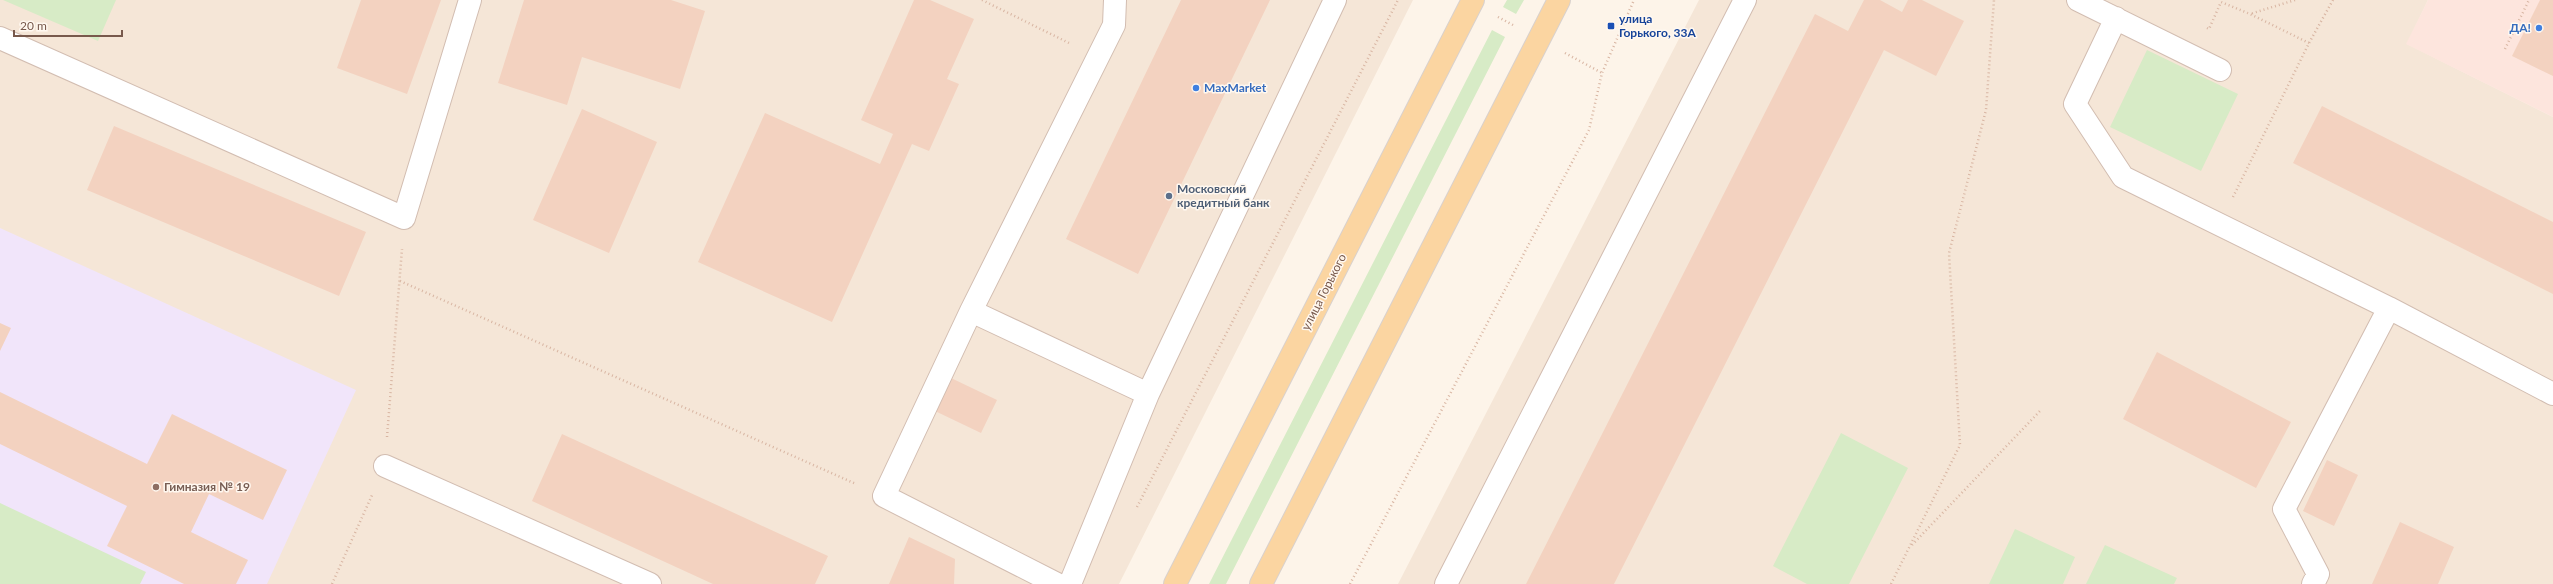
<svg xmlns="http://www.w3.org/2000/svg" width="2553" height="584" font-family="Lato,sans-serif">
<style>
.residential{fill:#f5e6d7}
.commercial{fill:#fde5dd}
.education{fill:#f1e5fa}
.green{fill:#d7ebc6}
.building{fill:#f3d2c0}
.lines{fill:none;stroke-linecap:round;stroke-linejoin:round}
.minor-casing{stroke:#d2bdb1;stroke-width:24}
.major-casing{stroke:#d9d1cd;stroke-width:24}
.path{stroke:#d8b5a2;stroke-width:2.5;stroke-dasharray:1 3;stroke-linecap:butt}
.minor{stroke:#fff;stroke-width:22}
.major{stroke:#fbd5a1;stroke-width:22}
.transit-dot{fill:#1a4fb4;stroke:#fff8f0;stroke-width:1.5}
.shop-dot{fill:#3f7fe0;stroke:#fff8f0;stroke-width:1.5}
.service-dot{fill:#5c6f8a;stroke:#fff8f0;stroke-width:1.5}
.education-dot{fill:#8d6e63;stroke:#fff8f0;stroke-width:1.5}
.labels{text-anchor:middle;stroke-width:3;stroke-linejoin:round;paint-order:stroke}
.transit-label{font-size:12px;font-weight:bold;fill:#164399;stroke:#fff8f0;text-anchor:start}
.shop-label{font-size:12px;font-weight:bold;fill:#366cbe;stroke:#fff8f0;text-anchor:end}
.service-label{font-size:12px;font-weight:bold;fill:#4e5e75;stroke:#fff8f0;text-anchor:start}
.street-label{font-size:12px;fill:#78594c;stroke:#fff8f0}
.education-label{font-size:12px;font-weight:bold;fill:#785e54;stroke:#fff8f0;text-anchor:start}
</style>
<rect width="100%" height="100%" fill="#fdf4e9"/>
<path class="residential" d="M0,0H1413L1119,584H0Z
M1699,0H2428L2407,44L2553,117V584H1398Z"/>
<path class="commercial" d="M2428,0H2553V117L2406,44Z"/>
<path class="education" d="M0,228L356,390L267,584H0Z"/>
<path class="green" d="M3,0H116L98,41Z
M1507,0H1524L1516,14L1503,7Z
M1492,30L1505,37L1226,584H1209Z
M2147,50L2238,94L2201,171L2110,127Z
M1841,433L1908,468L1849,584H1807L1773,566Z
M0,503L146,572L140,584H0Z
M2015,529L2075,557L2063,584H1989Z
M2105,545L2177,578L2174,584H2086Z"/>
<path class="building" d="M361,0H441L407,94L337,68Z
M524,0H671L705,11L680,89L582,57L567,105L498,83Z
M914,0H930L974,19L947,79L959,84L929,151L912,144L832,322L698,262L765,113L880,164L893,134L861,120Z
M1181,0H1270L1138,274L1066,239Z
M1864,0H1880L1902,12L1908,0H1922L1964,21L1936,76L1884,50L1614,584H1526L1815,14L1848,31Z
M2540,0H2553V76L2512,56Z
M2322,106L2553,222V294L2293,163Z
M582,109L657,142L609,253L533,220Z
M114,126L366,232L339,296L87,190Z
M0,323L11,328L0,351Z
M2157,352L2291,422L2256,488L2123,419Z
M951,378L997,400L981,433L935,411Z
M0,392L147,464L172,414L287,470L263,520L209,494L191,532L248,560L236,584H184L107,546L127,506L0,444Z
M562,434L828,556L815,584H713L532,501Z
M2327,460L2358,475L2334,526L2303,511Z
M2400,522L2454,547L2438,584H2372Z
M909,537L955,559L954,584H889Z"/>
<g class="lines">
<defs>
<path id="minor" d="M2078,0L2220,70
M2116,18L2075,104L2123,177L2389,308L2553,394
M0,38L404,218L470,0
M971,311L1148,394L1335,0
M385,466L650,584
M1057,584L884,496L971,311L1114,25L1115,0
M1070,584L1148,394
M1446,584L1745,0
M2313,584L2318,574L2284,509L2389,308"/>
<path id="major" d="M1175,584L1473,0
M1261,584L1559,0"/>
</defs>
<use href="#minor" class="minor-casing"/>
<use href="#major" class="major-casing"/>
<path class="path" d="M982,0L1071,44
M2295,0L2250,14L2309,43
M1498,17L1513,25
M2207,28L2209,29L2221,2L2250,14
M2505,49L2529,0
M1565,53L1602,73
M2233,197L2309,43L2333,0
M400,281L856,484
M387,437L402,249
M1137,507L1398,0
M1912,545L2040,411
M332,584L373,493
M1350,584L1589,130L1602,73L1634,0
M1891,584L1960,445L1949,253L1986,110L1994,0"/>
<use href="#minor" class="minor"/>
<use href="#major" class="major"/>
</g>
<rect class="transit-dot" x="1607" y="22" width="8" height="8" rx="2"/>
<g class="shop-dot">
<circle cx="2539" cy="28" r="4"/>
<circle cx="1196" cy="88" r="4"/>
</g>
<circle class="service-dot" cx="1169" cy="196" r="4"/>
<circle class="education-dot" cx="156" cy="487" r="4"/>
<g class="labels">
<g class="transit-label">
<text x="1619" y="23">улица<tspan x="1619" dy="14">Горького, 33А</tspan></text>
</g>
<g class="shop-label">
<text x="2531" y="32">ДА!</text>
<text x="1204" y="92" text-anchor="start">MaxMarket</text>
</g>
<g class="service-label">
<text x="1177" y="193">Московский<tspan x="1177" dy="14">кредитный банк</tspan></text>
</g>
<g class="street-label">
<text transform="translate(1324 292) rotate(-63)" y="4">улица Горького</text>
</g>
<g class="education-label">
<text x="164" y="491">Гимназия № 19</text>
</g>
</g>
<path d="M14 30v6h108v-6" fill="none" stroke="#78594c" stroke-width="2"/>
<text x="20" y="30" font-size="12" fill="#78594c" stroke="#fff8f0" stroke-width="3" paint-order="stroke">20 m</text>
</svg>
